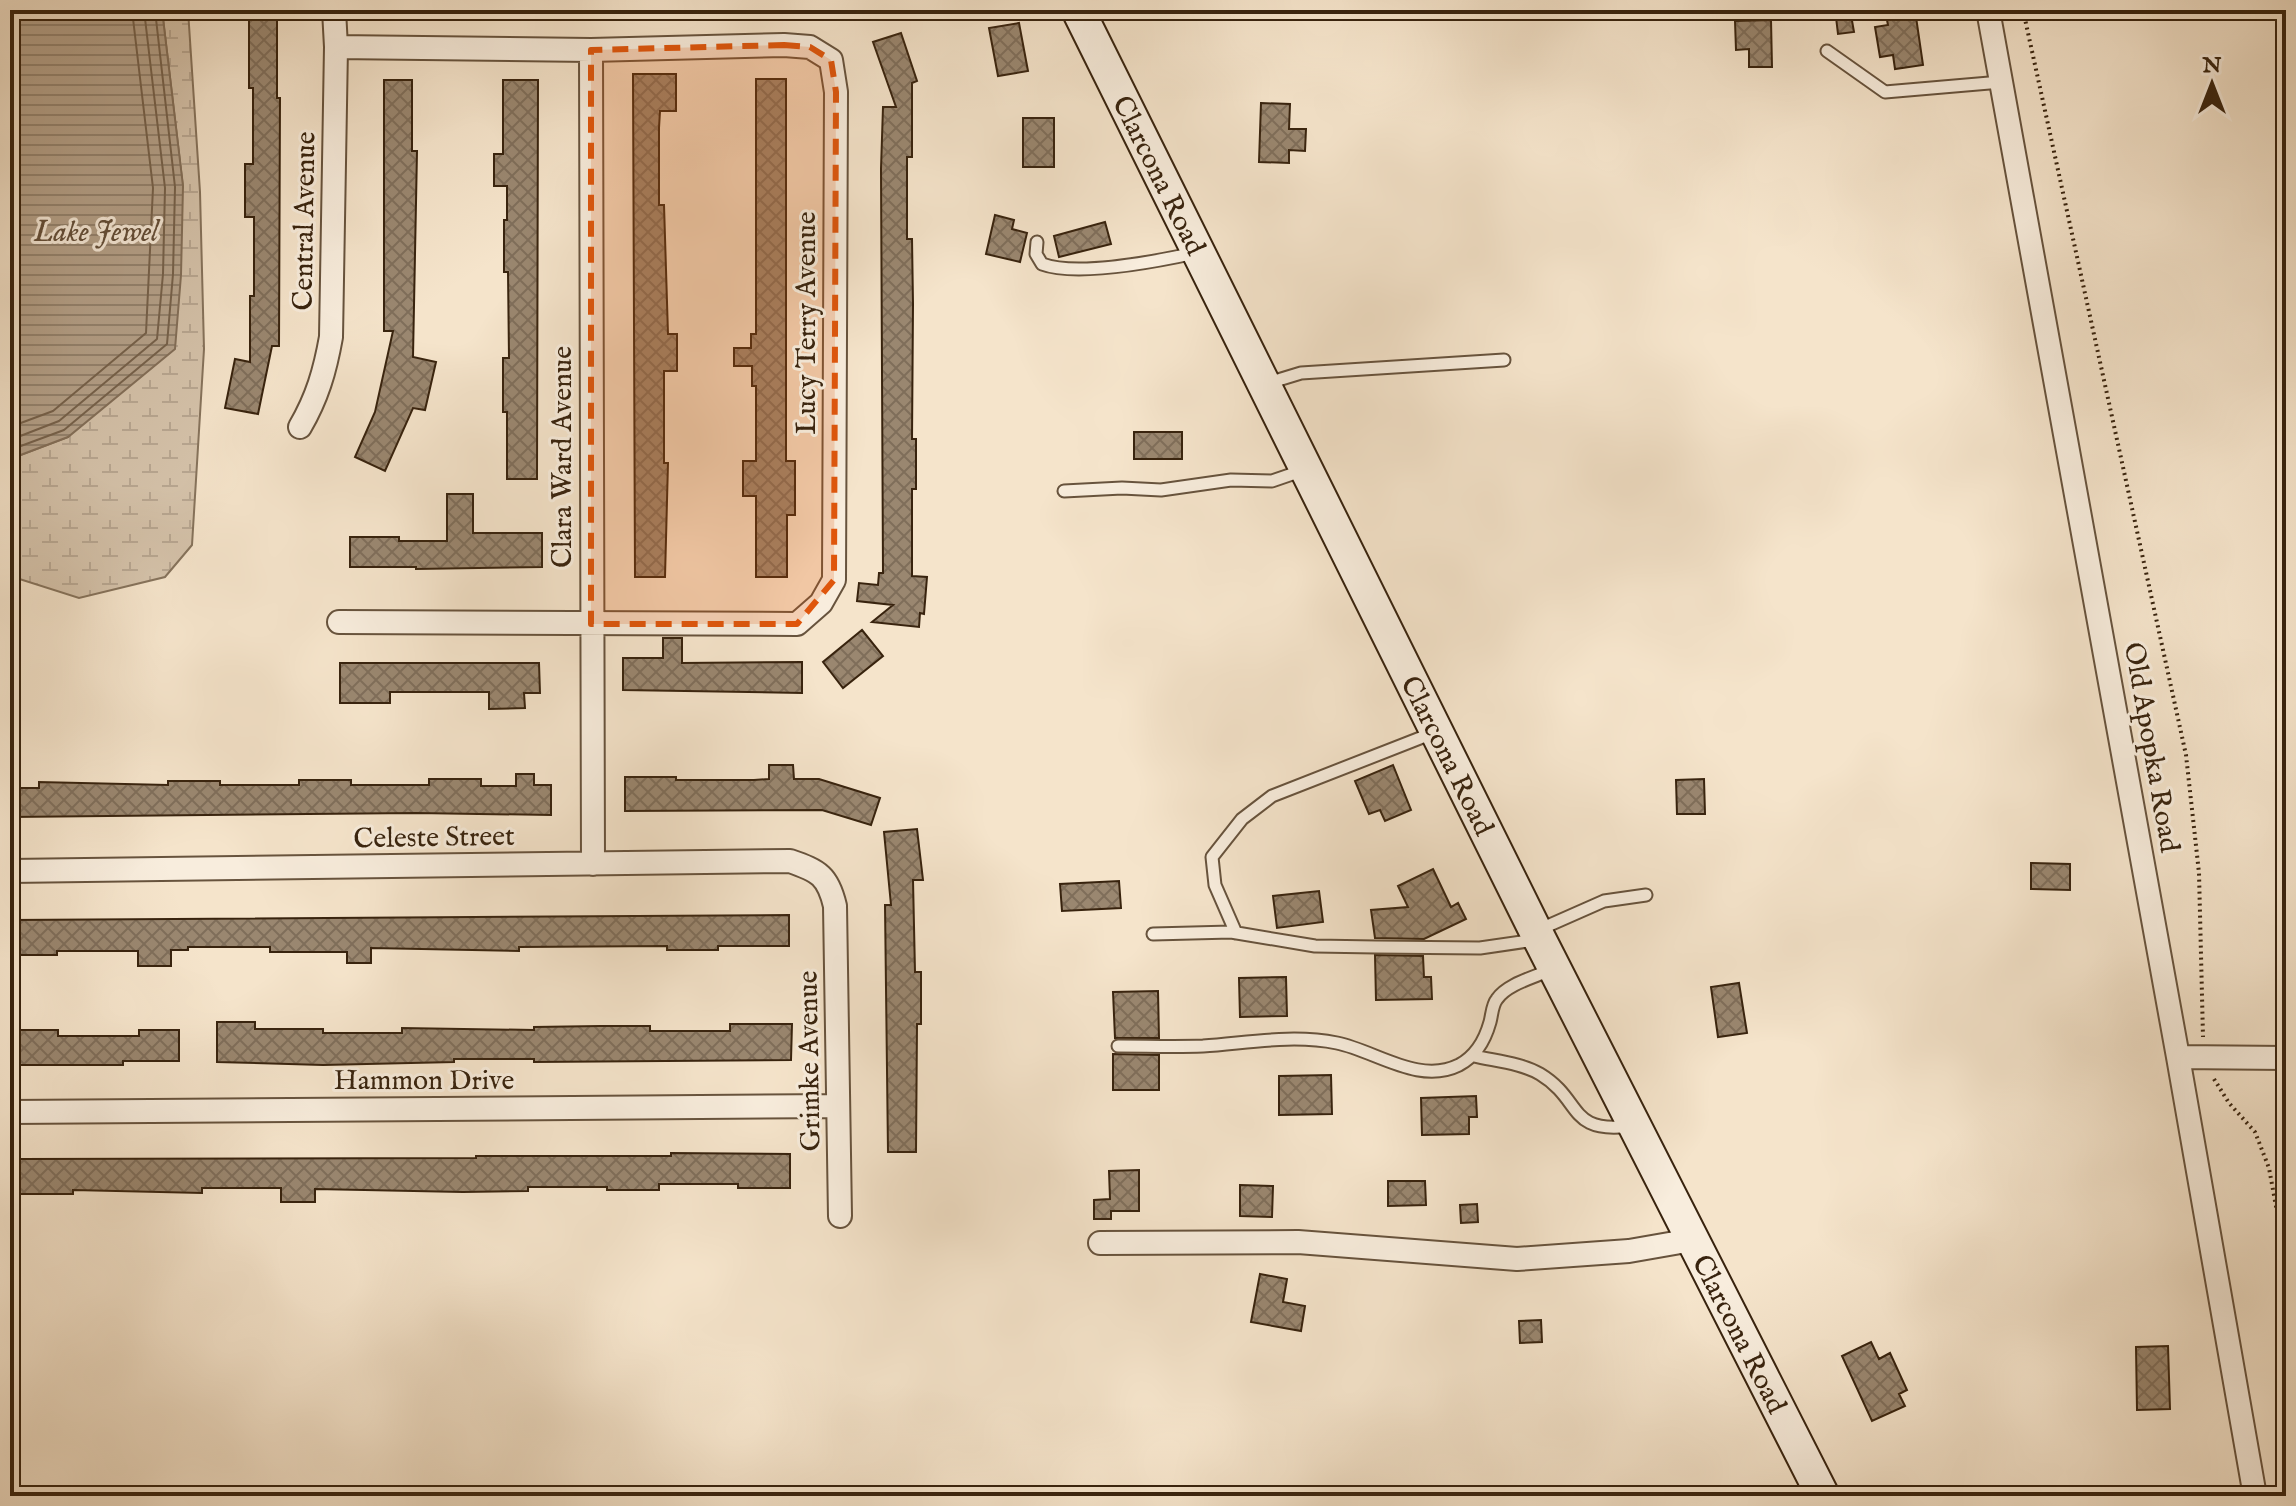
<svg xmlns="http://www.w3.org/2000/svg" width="2296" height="1506" font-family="'IM FELL English',serif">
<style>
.wetland{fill:url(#wetland-marsh);stroke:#86735c;stroke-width:2}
.water{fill:url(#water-rules);stroke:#836f59;stroke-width:2}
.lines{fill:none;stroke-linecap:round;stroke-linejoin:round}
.shore{stroke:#76624c;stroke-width:2}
.building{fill:url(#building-cross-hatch);stroke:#38230e;stroke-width:2}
.lane-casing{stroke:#67533d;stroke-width:15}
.street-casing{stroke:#67533d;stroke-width:26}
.secondary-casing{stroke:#38230e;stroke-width:36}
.path{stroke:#38230e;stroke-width:4;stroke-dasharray:2 4;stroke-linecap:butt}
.lane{stroke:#f8eddd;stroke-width:11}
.street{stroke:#f8eddd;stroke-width:22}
.secondary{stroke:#f8eddd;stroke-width:32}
.marked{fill:#df560c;fill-opacity:0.2;stroke:#df560c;stroke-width:6;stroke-dasharray:16 10;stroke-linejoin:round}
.labels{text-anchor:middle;stroke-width:6;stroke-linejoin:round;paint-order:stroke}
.street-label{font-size:28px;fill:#38230e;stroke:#f8eddd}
.water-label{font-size:30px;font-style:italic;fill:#644f3a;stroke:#f8eddd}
</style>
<defs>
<pattern id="wetland-marsh" width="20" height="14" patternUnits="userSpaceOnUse" patternTransform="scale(2)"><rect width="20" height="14" fill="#d5c3ab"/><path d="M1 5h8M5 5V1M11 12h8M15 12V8" fill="none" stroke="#b8a792"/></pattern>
<pattern id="water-rules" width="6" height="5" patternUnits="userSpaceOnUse" patternTransform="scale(2)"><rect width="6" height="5" fill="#b5a28b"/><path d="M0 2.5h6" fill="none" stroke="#948470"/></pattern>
<pattern id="building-cross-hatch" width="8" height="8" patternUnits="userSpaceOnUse" patternTransform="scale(2)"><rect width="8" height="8" fill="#9a8770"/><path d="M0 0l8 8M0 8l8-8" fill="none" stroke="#7f6e5a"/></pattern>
</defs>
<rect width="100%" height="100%" fill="#f5e4cb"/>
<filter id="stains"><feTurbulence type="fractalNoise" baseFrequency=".0025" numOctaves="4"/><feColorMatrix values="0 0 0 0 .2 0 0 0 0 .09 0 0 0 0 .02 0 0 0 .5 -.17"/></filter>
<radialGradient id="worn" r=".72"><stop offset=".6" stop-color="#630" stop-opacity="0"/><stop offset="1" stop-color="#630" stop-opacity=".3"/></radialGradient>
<path class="wetland" d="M162,10H188L200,192L204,349L192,545L165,577L79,598L10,576V459L68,437L183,187Z"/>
<path class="water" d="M10,10H162L183,186L181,275L175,349L68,437L10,459Z"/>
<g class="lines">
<path class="shore" d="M10,427L53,411L146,333L153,188L132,10
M10,440L59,421L157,339L163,274L165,188L144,10
M10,450L64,430L167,344L173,274L175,187L155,10"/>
</g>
<path class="building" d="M249,10H277V98H280L279,346H272L258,414L225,408L235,359L250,362V296H254V217H245V164H253V88H249Z
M1885,10H1915L1923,65L1895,69L1893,55L1880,57L1875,27L1888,25Z
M1851,15L1854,32L1838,34L1836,17Z
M1771,20L1772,67H1749V49L1736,50L1735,21Z
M1019,23L1028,71L998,76L989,28Z
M901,33L917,81L912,83V157H907V239H912L913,304L912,439H916V489H912V576L927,577L924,614L920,613L919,627L872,622L893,605L857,601L859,583L878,585L879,573H883L881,169L883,107H896L873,42Z
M633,74H676V111H660L659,128V205H664L668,334H677V371H664V463H668L665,577H635Z
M756,79H786V461H795V515H787V577H756V496H743V461H756V386H752V366H734V348H751V334H756Z
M384,80H412V151H417L413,357L436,362L425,410L413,408L385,471L355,457L375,412L393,331H384Z
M503,80H538L537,479H507V412H503V358H509L508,272H504V220H507V186H494V154H503Z
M1261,103L1290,104L1289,129H1306L1305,151L1289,150V163L1259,162Z
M1023,118H1054V167H1023Z
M995,215L1014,220L1012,229L1027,233L1020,262L986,254Z
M1105,222L1111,244L1059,257L1054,236Z
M1134,432H1182V459H1134Z
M447,494H473V533H542V567L416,569V567H350V537H399V541H447Z
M862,630L883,656L843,688L823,662Z
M663,638H682V663L802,662V693L623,690V658H663Z
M340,663H539L540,693H524L525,708L489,709V692H390V703H340Z
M769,765H793L794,779H819L880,798L871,825L822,810L625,811V777H676V780H754L769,779Z
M1393,765L1411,810L1385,821L1380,810L1369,814L1355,781Z
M516,774H534V785H551V815L416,813L10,817V788H39V782L168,785V781H220V785H299V780H351V785H429V779H481V786H516Z
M1704,779L1705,814H1677L1676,780Z
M917,829L923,880H913L915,972H921V1024H917L916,1152H888L885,905H891L884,832Z
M2031,863L2070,864V890L2031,889Z
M1433,869L1451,907L1458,903L1466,919L1424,939L1375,938L1371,910L1408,907L1398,886Z
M1119,881L1121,908L1062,911L1060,884Z
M1319,891L1323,922L1277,928L1273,896Z
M789,915V946H718V950H667V946L519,947V951L371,948V963H347V952H270V947H188V950H171V966H138V951H57V955H10V920Z
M1375,955L1423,956L1424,977H1431L1432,999L1376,1000Z
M1286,977L1287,1016L1240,1017L1239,978Z
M1739,983L1747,1033L1718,1037L1711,987Z
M1158,991L1159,1038H1115L1113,992Z
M217,1022H255V1029H323V1033H402V1028L534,1030V1027L600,1026H650V1031H730V1024H792L791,1060L534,1062V1059H454V1062L323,1065L217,1062Z
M10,1030H58V1036H139V1030H179V1061H123V1065H10Z
M1113,1054L1159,1055V1090H1113Z
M1331,1075L1332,1114L1279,1115V1076Z
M1476,1096L1477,1117H1469V1134L1422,1135L1421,1098Z
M671,1153L790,1154V1188H738V1184H659V1190H607V1187H528V1191L463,1192L315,1189V1202H281V1188H202V1193L73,1190V1194H20V1159L476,1158V1156H671Z
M1139,1170V1211H1111V1219H1094V1200L1110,1199L1109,1171Z
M1388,1181H1425L1426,1205L1388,1206Z
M1240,1185L1273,1186L1272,1217L1240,1216Z
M1477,1204L1478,1222L1461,1223L1460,1205Z
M1260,1274L1287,1279L1283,1302L1305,1306L1301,1331L1251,1322Z
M1541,1320L1542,1342L1520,1343L1519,1321Z
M1871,1342L1879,1359L1890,1353L1907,1390L1899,1394L1905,1406L1872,1421L1842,1356Z
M2168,1346L2170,1409L2137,1410L2136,1347Z"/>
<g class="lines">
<defs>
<path id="lane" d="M1827,51L1885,92L2001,82
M1037,242L1036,254L1042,264C1077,277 1158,261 1195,253
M1268,383L1301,373L1504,360
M1064,491L1122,488L1161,490L1231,480L1272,481L1304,470
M1536,931L1604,901L1646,895
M1236,933L1215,885L1212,857L1242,819L1272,796L1433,733
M1153,934L1231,932L1315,946L1376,947L1480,948L1535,940
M1118,1046C1146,1046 1175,1047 1203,1046C1248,1043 1292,1034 1337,1043C1376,1051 1419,1085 1459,1065C1476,1056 1485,1040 1490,1022C1492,1015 1492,1005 1497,999C1507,984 1535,977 1550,970
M1474,1056C1495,1061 1521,1063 1540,1074C1583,1100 1567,1134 1630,1126"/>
<path id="street" d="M1988,10L2178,1057L2255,1496
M336,47L591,50L784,45L810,47L831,60L836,92L834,580L821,603L797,624L339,622
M591,50L593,864
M300,427C317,398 325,371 331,337L336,47L334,10
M10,871L790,861C819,871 828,876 835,906L840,1216
M2178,1057L2286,1058
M10,1112L838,1106
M1100,1243L1298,1242L1517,1259L1629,1251L1692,1240"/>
<g id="secondary">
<path id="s1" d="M1078,10L1540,940L1823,1496"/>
</g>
</defs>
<use href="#lane" class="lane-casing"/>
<use href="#street" class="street-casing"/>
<use href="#secondary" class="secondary-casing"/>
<path class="path" d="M2023,10L2186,755L2199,873L2203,1037
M2214,1079L2229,1103L2255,1132L2269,1168L2286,1261"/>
<use href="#lane" class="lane"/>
<use href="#street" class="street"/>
<use href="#secondary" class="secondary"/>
</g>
<path class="marked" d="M784,45L810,47L831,60L836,92L834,580L797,624H591V50Z"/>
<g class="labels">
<g class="street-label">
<text dy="10" stroke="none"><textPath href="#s1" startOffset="184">Clarcona Road</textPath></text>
<text transform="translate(303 221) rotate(-89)" y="10">Central Avenue</text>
<text transform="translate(805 323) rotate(-90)" y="10">Lucy Terry Avenue</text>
<text transform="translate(561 457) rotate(-90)" y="10">Clara Ward Avenue</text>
<text transform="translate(2153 747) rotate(80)" y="10">Old Apopka Road</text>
<text dy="10" stroke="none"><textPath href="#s1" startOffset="832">Clarcona Road</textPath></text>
<text transform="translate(434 836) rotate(-1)" y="10">Celeste Street</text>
<text transform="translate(808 1061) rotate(-91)" y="10">Grimke Avenue</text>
<text x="424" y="1089">Hammon Drive</text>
<text dy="10" stroke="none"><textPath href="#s1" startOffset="1480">Clarcona Road</textPath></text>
</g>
<g class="water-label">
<text x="96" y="241">Lake Jewel</text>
</g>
</g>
<rect width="2296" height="1506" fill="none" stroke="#f5e4cb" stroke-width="40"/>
<rect x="12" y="12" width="2272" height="1482" fill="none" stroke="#38230e" stroke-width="4"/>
<rect x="20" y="20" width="2256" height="1466" fill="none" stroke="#38230e" stroke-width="2"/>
<g transform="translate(2212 84)" stroke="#f8eddd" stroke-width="6" paint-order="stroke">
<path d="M0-6L14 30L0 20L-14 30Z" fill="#38230e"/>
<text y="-12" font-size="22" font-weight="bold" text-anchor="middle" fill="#38230e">N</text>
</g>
<rect width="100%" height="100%" filter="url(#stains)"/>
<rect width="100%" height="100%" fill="url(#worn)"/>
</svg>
